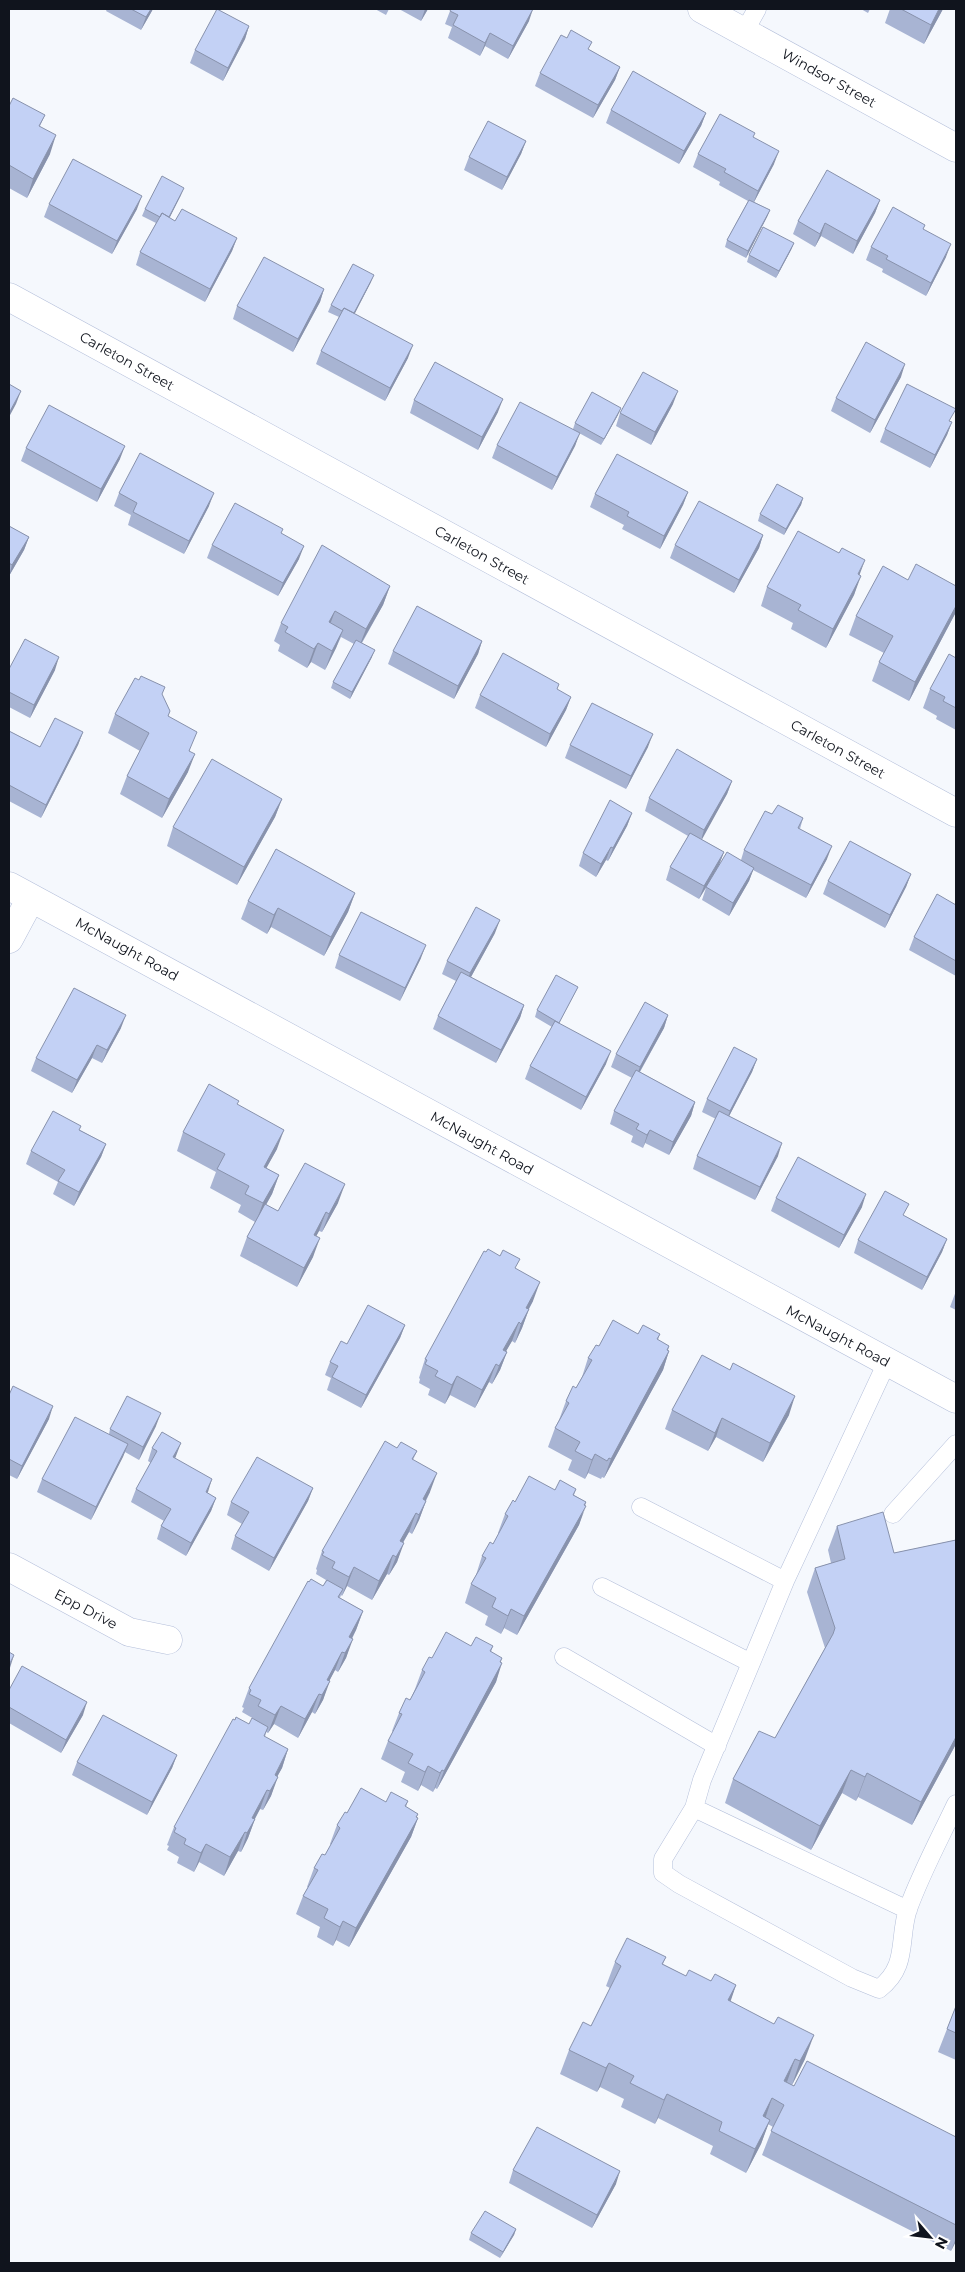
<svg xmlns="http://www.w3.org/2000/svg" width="965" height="2272" font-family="Montserrat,sans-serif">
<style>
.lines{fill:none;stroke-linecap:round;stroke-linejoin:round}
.service-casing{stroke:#b4bfda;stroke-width:19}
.minor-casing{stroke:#b4bfda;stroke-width:29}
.service{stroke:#fff;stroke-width:18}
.minor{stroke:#fff;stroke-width:28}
.wall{fill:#a8b4d3}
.shaded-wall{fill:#8892ac}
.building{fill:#c3d1f5;stroke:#8892ac}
.labels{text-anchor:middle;stroke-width:4;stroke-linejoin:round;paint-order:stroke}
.street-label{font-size:14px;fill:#10141d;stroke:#fff}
</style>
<rect width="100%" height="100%" fill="#f5f8fd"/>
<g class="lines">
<defs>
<path id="service" d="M744,32L757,9
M641,1507L785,1581L751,1663
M893,1514L956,1444
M785,1581L887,1362
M602,1587L751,1663L702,1780L694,1808L663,1859V1873L679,1884L852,1978L879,1989C909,1966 898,1939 908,1909C921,1873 940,1838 956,1804
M564,1657L717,1746
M694,1808L908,1910"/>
<path id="minor" d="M702,9L956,148
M9,297L956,813
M9,886L956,1399
M9,939L31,898
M9,1567L129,1632L168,1640"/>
</defs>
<use href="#service" class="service-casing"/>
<use href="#minor" class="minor-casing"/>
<use href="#service" class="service"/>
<use href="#minor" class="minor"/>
</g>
<path class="wall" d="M107,9H153L141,30L106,11Z
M375,9H389L386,15Z
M399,9H428L421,21Z
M861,9H870L868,13Z
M890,9H943L924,44L885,23Z
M450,11L529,21L508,59L485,46L480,56L448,38L452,27L445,24Z
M249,26L245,39L223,81L190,63L195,50Z
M590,50L620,67L615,80L593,118L535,86L540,73Z
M9,106L45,115L40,126L50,154L27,198L9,188Z
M611,110L706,113L701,126L679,164L606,123Z
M753,137L774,164L754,202L770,210L767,217L746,258L725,247L727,240L748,201L719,185L720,182L693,167L698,154Z
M526,141L521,154L502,190L464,170L469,157Z
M181,195L169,218L175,221L237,238L232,251L205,302L136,265L140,252L156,223L142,216L145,209Z
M880,200L875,213L853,254L821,236L815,247L793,234L798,221Z
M49,204L137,209L112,254L44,217Z
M925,225L923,229L946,257L926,296L882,272L883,269L866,260L871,247Z
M794,243L791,250L776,278L747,262L749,255Z
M371,282L354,314L408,358L385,401L316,364L321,351L339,317L328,312L331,305Z
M324,289L320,302L293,352L233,319L237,306Z
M901,377L870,433L831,411L836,398Z
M414,400L498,412L478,450L410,413Z
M673,404L651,445L616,426L620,413Z
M618,415L601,445L579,433L575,446L552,490L492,458L497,445L573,429L575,423Z
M951,422H952L947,435L930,468L880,442L885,429Z
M26,448L120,459L97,502L21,461Z
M688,492L683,505L660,549L622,529L624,525L590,507L595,494Z
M119,493L209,506L184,554L128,525L131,515L114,506Z
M803,498L801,505L784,535L758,521L760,514Z
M9,526L29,537L24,550L9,576Z
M281,533L299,559L278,596L207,558L212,545Z
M763,535L759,548L734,593L670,558L675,545Z
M860,575L854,595L826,648L791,629L793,623L761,606L767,587Z
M908,580L956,586V612L909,701L872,681L879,662L884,653L849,635L856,616Z
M390,586L383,605L362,643L372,657L350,699L331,688L333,682L354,644L341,637L336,648L325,670L311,662L307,668L278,651L280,645L274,641L281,623Z
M482,641L478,654L454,699L388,664L393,651Z
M956,658V730L936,719L937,716L923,708L930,689Z
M9,669L55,670L30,718L9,707Z
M162,695L170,711L168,716L190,751L188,772L162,818L120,794L127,776L140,751L108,733L115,714Z
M480,695L571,697L566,710L546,747L475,708Z
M9,731L40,747L83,732L78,745L41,818L9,801Z
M570,745L648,747L626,789L565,758Z
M732,781L727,794L701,839L724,852L719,865L741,860L744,850L772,814L803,818L800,829L827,859L806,898L753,870L749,881L729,916L702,900L706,888L699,899L666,880L670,867L688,836L645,811L649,798Z
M282,799L275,817L237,885L167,846L173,827Z
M632,813L627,826L608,861L606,860L596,877L579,866L583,853Z
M911,874L906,887L885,928L823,894L828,881Z
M355,893L348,912L324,956L271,927L267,934L241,919L248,901Z
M956,905V976L909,950L914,937Z
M495,933L471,977L524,1005L520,1018L496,1063L433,1029L438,1016L456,981L442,974L447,961Z
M339,955L421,958L400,1001L335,968Z
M578,987L575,993L559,1023L606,1064L581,1110L525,1079L530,1066L552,1027L535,1017L537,1010Z
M668,1015L664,1028L640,1072L695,1102L691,1116L669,1155L645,1143L643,1148L631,1142L633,1136L610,1124L614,1111L632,1078L611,1067L616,1054Z
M121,1028L102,1063L92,1058L72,1093L31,1071L36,1058Z
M757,1059L752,1072L729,1116L778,1156L755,1200L693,1169L697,1156L716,1119L702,1112L707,1099Z
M238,1105L277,1149L266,1168L279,1175L272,1194L266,1205L278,1211L338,1203L322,1232L319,1231L316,1236L313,1257L297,1287L240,1256L247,1237L255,1222L238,1212L241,1205L210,1188L216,1172L177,1151L183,1132Z
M80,1130L106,1144L101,1157L74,1206L53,1194L58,1182L26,1164L31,1151Z
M776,1198L862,1207L839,1248L771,1211Z
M905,1216L947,1239L942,1252L922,1290L854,1253L858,1240Z
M500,1256L516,1269L533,1301L529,1309L522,1328L515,1343L512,1341L506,1351L507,1352L500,1370L492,1384L489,1382L475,1408L450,1395L445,1404L428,1395L430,1389L419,1383L420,1379L419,1378L425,1359Z
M956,1291V1310L950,1307Z
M405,1325L400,1338L361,1408L327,1390L331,1378L325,1375L330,1362L347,1344Z
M638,1334H660L658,1340L669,1346L668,1350L669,1351L663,1370L604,1478L602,1477L601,1479L588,1473L585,1479L568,1470L572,1460L548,1447L555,1428L559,1420L566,1401L576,1388L582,1377L588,1358L599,1346Z
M9,1395L49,1419L17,1479L9,1475Z
M672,1410L789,1415L763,1462L716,1437L708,1451L665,1429Z
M156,1426L139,1460L125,1452L91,1520L37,1492L42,1479L109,1434L110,1429Z
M152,1448L176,1456L175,1458L207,1493L216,1498L211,1511L186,1556L157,1539L161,1526L164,1521L131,1502L136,1489L151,1463L148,1461Z
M397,1448L417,1451L413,1460L430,1492L426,1501L419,1520L412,1534L409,1532L403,1543L397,1562L389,1575L387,1574L372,1600L347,1586L342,1596L341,1595L340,1598L363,1611L356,1630L352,1639L346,1658L338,1672L335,1670L329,1681L323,1700L315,1714L312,1712L298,1738L274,1724L268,1733L266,1732L265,1737L288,1749L282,1768L277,1777L271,1796L263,1810L260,1809L255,1819L248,1838L241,1852L238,1851L224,1876L199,1862L194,1872L177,1863L179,1857L167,1850L169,1846L167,1845L174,1827L249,1724L254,1719L242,1712L244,1708L242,1707L249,1688L323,1586L326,1580L316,1574L317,1570L316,1569L322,1551Z
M313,1488L308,1501L269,1571L231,1549L235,1536L242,1524L227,1515L231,1502Z
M576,1489L574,1495L586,1502L579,1525L517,1635L504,1628L501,1634L485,1625L488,1616L465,1603L471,1584L476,1575L482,1556L493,1544L499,1533H498L505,1514L515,1502L555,1490Z
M837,1526L894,1553L956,1540V1744L912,1825L858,1797L856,1801L842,1793L811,1850L725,1803L733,1779L775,1738L825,1648L807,1592L815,1568L831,1563L828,1550Z
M471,1646H493L491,1652L501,1662L496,1682L437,1789L435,1788L433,1792L421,1785L418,1791L401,1782L405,1772L381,1759L388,1741L393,1732L392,1731L399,1713L410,1700L415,1689L422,1670L432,1658Z
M9,1690L83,1715L61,1753L9,1723Z
M177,1755L172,1768L147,1815L72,1775L77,1762Z
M408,1801L406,1807L418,1814L416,1818H418L411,1837L349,1947L336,1940L333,1946L317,1937L320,1927L296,1914L303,1896L308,1887H307L314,1868L325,1855L331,1845L330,1844L337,1825L347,1813L386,1802Z
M666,1957L663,1964L686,1976L736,1985L730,2001L805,2059L792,2085L956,2137V2241L951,2251L762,2155L773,2127L768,2124L761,2144L746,2173L710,2154L713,2146L658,2118L655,2124L621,2107L624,2099L600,2087L597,2092L560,2074L569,2050L591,2026L610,1988L606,1986L615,1962Z
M956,2006V2060L938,2052Z
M513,2170L616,2184L592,2228L509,2183Z
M516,2229L514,2235L500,2258L469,2240L471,2233Z"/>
<path class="shaded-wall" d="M151,9H153L141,30L146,17Z
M425,9H428L421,21Z
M533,9L529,21L508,59L513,46Z
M939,9H943L924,44L931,25Z
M249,26L245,39L223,81L228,68Z
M490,33L485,46L480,56L485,43Z
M620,67L615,80L593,118L598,105Z
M706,113L701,126L679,164L684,151Z
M56,135L50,154L27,198L33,179Z
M526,141L521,154L502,190L507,177Z
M779,151L774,164L753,204L758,191Z
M184,188L181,195L165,227L167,221Z
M142,196L137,209L112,254L117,241Z
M880,200L875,213L853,254L857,241Z
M770,210L767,217L746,258L748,251Z
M825,223L821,236L815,247L820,234Z
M237,238L232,251L205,302L210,289Z
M794,243L791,250L776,278L779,271Z
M951,244L946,257L926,296L931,283Z
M374,275L371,282L350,323L352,316Z
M324,289L320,302L293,352L298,339Z
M413,345L408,358L385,401L390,388Z
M905,364L901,377L870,433L875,420Z
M21,391L16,404L9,417V413Z
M678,391L673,404L651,445L655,432Z
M503,399L498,412L478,450L482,437Z
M621,408L618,415L601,445L604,439Z
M952,422L947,435L930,468L935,455Z
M580,433L575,446L552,490L557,477Z
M125,446L120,459L97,502L101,489Z
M688,492L683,505L660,549L664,536Z
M214,493L209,506L184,554L189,541Z
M803,498L801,505L784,535L786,529Z
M763,535L759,548L734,593L739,580Z
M29,537L24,550L9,576L12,565Z
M304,546L299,559L278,596L283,583Z
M865,560L858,579V574Z
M861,576L854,595L826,648L833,629Z
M390,586L383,605L359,647L366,629Z
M956,606V612L909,701L915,682Z
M335,611L328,630L329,622Z
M343,630L336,648L325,670L332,651Z
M482,641L478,654L454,699L458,686Z
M318,643L311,662L307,668L314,649Z
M375,650L372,657L350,699L352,692Z
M59,657L55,670L30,718L34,705Z
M571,697L566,710L546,747L550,734Z
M83,732L78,745L41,818L46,805Z
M653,734L648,747L626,789L631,776Z
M195,754L188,772L162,818L169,799Z
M732,781L727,794L700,843L704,830Z
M282,799L275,817L237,885L244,867Z
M632,813L627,826L608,861L613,848Z
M832,846L827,859L806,898L811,885Z
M611,847L606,860L596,877L601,864Z
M724,852L719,865L699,899L704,886Z
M754,868L749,881L729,916L733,903Z
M911,874L906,887L885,928L890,915Z
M355,893L348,912L324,956L331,937Z
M278,908L271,927L267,934L274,915Z
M500,920L495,933L466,986L470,973Z
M426,945L421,958L400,1001L405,988Z
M524,1005L520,1018L496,1063L501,1050Z
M126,1015L121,1028L102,1063L107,1050Z
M668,1015L664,1028L635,1080L640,1067Z
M97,1045L92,1058L72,1093L77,1080Z
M611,1051L606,1064L581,1110L586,1097Z
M757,1059L752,1072L725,1124L730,1111Z
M695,1102L691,1116L669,1155L673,1142Z
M284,1130L277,1149L257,1185L264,1167Z
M650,1130L645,1143L643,1148L647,1135Z
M782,1143L778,1156L755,1200L760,1187Z
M106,1144L101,1157L74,1206L79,1192Z
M279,1175L272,1194L256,1222L263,1203Z
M345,1184L338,1203L322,1232L329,1214Z
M866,1194L862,1207L839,1248L844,1235Z
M326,1212L319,1231L307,1254L314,1235Z
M320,1238L313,1257L297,1287L304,1268Z
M947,1239L942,1252L922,1290L927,1277Z
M540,1282L533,1301L521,1323L526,1308Z
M529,1309L522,1328L515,1343L521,1324Z
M519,1322L512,1341L498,1365L503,1350Z
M405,1325L400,1338L361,1408L366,1395Z
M669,1346L664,1360L669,1351L663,1370L604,1478L611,1459Z
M507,1352L500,1370L492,1384L499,1366Z
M496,1364L489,1382L475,1408L482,1390Z
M457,1376L450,1395L445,1404L452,1385Z
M795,1396L789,1415L763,1462L770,1443Z
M53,1406L49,1419L17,1479L22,1466Z
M161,1413L156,1426L139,1460L143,1447Z
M722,1418L716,1437L708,1451L715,1433Z
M181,1443L176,1456L169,1470L173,1457Z
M128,1444L123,1457L91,1520L96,1507Z
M595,1454L588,1473L585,1479L592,1460Z
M437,1473L430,1492L418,1515L423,1499Z
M212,1479L208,1492L201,1505L206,1492Z
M313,1488L308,1501L269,1571L274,1558Z
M216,1498L211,1511L186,1556L191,1543Z
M426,1501L419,1520L412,1534L419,1515Z
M586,1502L582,1515L586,1506L579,1525L517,1635L524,1616Z
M416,1513L409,1532L395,1556L400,1541Z
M404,1543L397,1562L389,1575L396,1557Z
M393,1555L387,1574L372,1600L379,1581Z
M354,1567L347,1586L342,1596L349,1577Z
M511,1609L504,1628L501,1634L508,1616Z
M363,1611L356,1630L344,1653L349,1637Z
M353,1639L346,1658L338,1672L345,1653Z
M342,1652L335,1670L322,1695L327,1680Z
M14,1655L9,1671V1665Z
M502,1658L497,1672L502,1663L496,1682L437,1789L444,1771Z
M330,1681L323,1700L315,1714L322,1695Z
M319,1694L312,1712L298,1738L305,1719Z
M87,1702L83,1715L61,1753L66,1740Z
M281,1706L274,1724L268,1733L275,1715Z
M956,1737V1744L912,1825L921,1802Z
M288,1749L282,1768L269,1791L275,1775Z
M177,1755L172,1768L147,1815L152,1802Z
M428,1766L421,1785L418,1791L425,1772Z
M442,1770L435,1788L433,1792L440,1773Z
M851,1770L842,1793L811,1850L820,1826Z
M867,1773L858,1797L856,1801L865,1777Z
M278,1777L271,1796L263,1810L270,1791Z
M267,1790L260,1809L247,1833L252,1818Z
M418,1814L413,1826L418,1818L411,1837L349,1947L356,1928Z
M255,1819L248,1838L241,1852L247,1833Z
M245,1832L238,1851L224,1876L230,1857Z
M206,1844L199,1862L194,1872L201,1853Z
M343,1921L336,1940L333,1946L340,1927Z
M736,1985L728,2009V2000Z
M814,2035L805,2059L792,2085L800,2061Z
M795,2059L787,2082L784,2081Z
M609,2063L600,2087L597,2092L606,2068Z
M667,2094L658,2118L655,2124L664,2100Z
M772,2098L764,2122L763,2116Z
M770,2120L761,2144L746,2173L755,2149Z
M620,2171L616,2184L592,2228L597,2215Z
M516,2229L514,2235L500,2258L503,2252Z
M956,2238V2241L951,2251Z"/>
<path class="building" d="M131,9H151L146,17Z
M217,9L249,26L228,68L195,50Z
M451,9H533L513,46L490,33L485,43L453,25L458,15L450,11Z
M901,9H939L931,25Z
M571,30L592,42L588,49L620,67L598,105L540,73L561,35L567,38Z
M633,71L706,113L684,151L611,110Z
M13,98L45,115L39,126L56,135L33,179L9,165V106Z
M720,114L755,133L753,137L779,151L758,191L724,172L726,169L698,154Z
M488,121L526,141L507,177L469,157Z
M73,159L142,196L117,241L49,204Z
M827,170L880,200L857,241L825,223L820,234L798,221Z
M162,176L184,188L169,217L162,213L160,217L145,209Z
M749,200L770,210L748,251L727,240Z
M893,207L925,225L923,229L951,244L931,283L886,259L888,256L871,247Z
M182,209L237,238L210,289L140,252L162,213L175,221Z
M763,227L794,243L779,271L749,255Z
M264,257L324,289L298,339L237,306Z
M353,264L374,275L354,313L344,308L342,311L331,305Z
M344,308L413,345L390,388L321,351Z
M866,342L905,364L875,420L836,398Z
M435,362L503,399L482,437L414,400Z
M643,372L678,391L655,432L620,413Z
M9,384L21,391L9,413Z
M907,384L956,409L949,421L952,422L935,455L885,429Z
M592,392L621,408L604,439L575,423Z
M520,402L580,433L557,477L497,445Z
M49,405L125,446L101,489L26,448Z
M140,453L214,493L189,541L133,512L137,503L119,493Z
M617,454L688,492L664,536L627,516L629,512L595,494Z
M777,484L803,498L786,529L760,514Z
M699,501L763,535L739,580L675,545Z
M235,503L283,529L281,533L304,546L283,583L212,545Z
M9,526L29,537L12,565L9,563Z
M798,531L839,553L842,548L865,560L858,574L861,576L833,629L798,610L801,605L767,587Z
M322,545L390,586L366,629L335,611L329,622L343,630L332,651L318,643L314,649L285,632L288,627L281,623Z
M916,564L956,586V606L915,682L879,662L893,636L856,616L883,566L908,580Z
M417,606L482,641L458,686L393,651Z
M25,639L59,657L34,705L9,692V669Z
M356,640L375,650L352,692L333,682Z
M503,653L559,684L557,689L571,697L550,734L480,695Z
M949,654L956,658V708L943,701L945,697L930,689Z
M141,676L165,687L162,694L170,711L168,716L197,732L189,751L195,754L169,799L127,776L149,733L115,714L135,678L139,680Z
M592,703L653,734L631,776L570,745Z
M55,718L83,732L46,805L9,785V731L40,747Z
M677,749L732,781L704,830L649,798Z
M212,759L282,799L244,867L173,827Z
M610,800L632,813L613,848L611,847L601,864L583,853Z
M778,805L803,818L798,828L832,846L811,885L744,850L765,811L772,814Z
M690,833L724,852L704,886L670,867Z
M850,841L911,874L890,915L828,881Z
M276,849L355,893L331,937L278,908L274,915L248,901Z
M727,852L754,868L733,903L706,887Z
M937,894L956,905V961L914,937Z
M476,907L500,920L470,973L447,961Z
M361,912L426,945L405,988L339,955Z
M461,972L524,1005L501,1050L438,1016Z
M556,975L578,987L559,1023L537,1010Z
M74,988L126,1015L107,1050L97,1045L77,1080L36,1058Z
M645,1002L668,1015L640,1067L616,1054Z
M555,1021L611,1051L586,1097L530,1066Z
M734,1047L757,1059L730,1111L707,1099Z
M636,1070L695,1102L673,1142L650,1130L647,1135L636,1129L639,1124L614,1111Z
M209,1084L239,1101L237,1104L284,1130L264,1167L279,1175L263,1203L245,1194L249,1186L217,1169L225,1154L183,1132Z
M53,1111L81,1126L79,1130L106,1144L79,1192L58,1181L65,1170L31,1151Z
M719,1111L782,1143L760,1187L697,1156Z
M798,1157L866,1194L844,1235L776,1198Z
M305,1163L345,1184L329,1214L326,1212L314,1235L320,1238L304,1268L247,1237L265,1204L278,1211Z
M885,1191L909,1204L903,1215L947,1239L927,1277L858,1240Z
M488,1249L500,1256L503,1250L520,1259L515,1268L540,1282L526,1308L529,1309L521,1324L519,1322L503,1350L507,1352L499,1366L496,1364L482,1390L457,1376L452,1385L435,1376L438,1371L425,1364L427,1360L425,1359L484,1251L486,1252Z
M368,1305L405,1325L366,1395L332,1377L338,1366L330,1362L341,1341L347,1344Z
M613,1320L638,1334L643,1325L660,1334L657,1339L669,1346L667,1350L669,1351L611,1459L609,1458L607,1461L595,1454L592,1460L575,1451L580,1442L555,1428L569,1403L566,1401L573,1386L576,1388L592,1360L588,1358L596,1345L599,1346Z
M702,1355L730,1370L733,1363L795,1396L770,1443L722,1418L715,1433L672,1410Z
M13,1386L53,1406L22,1466L9,1459V1395Z
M127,1396L161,1413L143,1447L110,1429Z
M75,1417L128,1444L96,1507L42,1479Z
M162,1432L181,1443L173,1457L212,1479L206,1492L216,1498L191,1543L161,1526L171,1509L136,1489L157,1451L152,1448Z
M385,1441L397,1448L401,1442L417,1451L412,1459L437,1473L423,1499L426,1501L419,1515L416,1513L400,1541L404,1543L396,1557L393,1555L379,1581L354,1567L349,1577L332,1568L335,1562L322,1555L324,1552L322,1551Z
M257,1457L313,1488L274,1558L235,1536L249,1512L231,1502Z
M529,1476L555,1490L560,1480L576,1489L573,1495L586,1502L584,1505L586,1506L524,1616L511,1609L508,1616L492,1607L496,1598L471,1584L486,1558L482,1556L490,1542L493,1544L508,1516L505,1514L513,1500L515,1502Z
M883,1512L894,1553L956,1540V1737L921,1802L867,1773L865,1777L851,1770L820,1826L733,1779L759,1731L775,1738L833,1634L835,1628L815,1568L845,1559L837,1526Z
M311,1579L323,1586L327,1580L343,1589L338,1597L363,1611L349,1637L353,1639L345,1653L342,1652L327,1680L330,1681L322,1695L319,1694L305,1719L281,1706L275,1715L258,1706L261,1700L249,1694L251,1690L249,1688L308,1581L309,1582Z
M446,1632L471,1646L476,1637L493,1646L490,1651L502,1658L500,1662L502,1663L444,1771L442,1770L440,1773L428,1766L425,1772L408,1763L413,1754L388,1741L402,1714L399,1713L406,1698L410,1700L425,1672L422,1670L429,1657L432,1658Z
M9,1652L14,1655L9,1665Z
M22,1666L87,1702L66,1740L9,1707V1690Z
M103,1715L177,1755L152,1802L77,1762Z
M236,1717L249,1724L252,1718L268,1727L264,1736L288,1749L275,1775L278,1777L270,1791L267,1790L252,1818L255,1819L247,1833L245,1832L230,1857L206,1844L201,1853L184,1844L186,1839L174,1832L176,1828L174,1827L233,1719L235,1720Z
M361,1788L386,1802L391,1792L408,1801L405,1806L418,1814L416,1817L418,1818L356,1928L343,1921L340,1927L324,1918L328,1909L303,1896L318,1870L314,1868L322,1854L325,1855L340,1828L337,1825L345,1812L347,1813Z
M627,1938L666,1957L662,1964L686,1976L689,1970L711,1981L715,1974L736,1985L728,2000L774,2024L778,2017L814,2035L800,2061L795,2059L784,2081L794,2086L807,2061L956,2137V2225L771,2131L784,2105L772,2098L763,2116L770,2120L755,2149L719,2131L722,2122L667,2094L664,2100L630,2083L634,2076L609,2063L606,2068L569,2050L583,2022L591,2026L621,1966L615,1962Z
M956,2006V2033L947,2029Z
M537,2127L620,2171L597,2215L513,2170Z
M485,2211L516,2229L503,2252L471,2233Z"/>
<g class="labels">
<g class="street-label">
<text transform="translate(829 78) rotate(29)" y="5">Windsor Street</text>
<text transform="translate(127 361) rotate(29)" y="5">Carleton Street</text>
<text transform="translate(482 555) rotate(29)" y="5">Carleton Street</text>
<text transform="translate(838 749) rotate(29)" y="5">Carleton Street</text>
<text transform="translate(127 949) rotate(29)" y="5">McNaught Road</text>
<text transform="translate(482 1143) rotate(29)" y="5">McNaught Road</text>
<text transform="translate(838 1336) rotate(28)" y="5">McNaught Road</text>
<text transform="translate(86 1609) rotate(28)" y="5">Epp Drive</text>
</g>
</g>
<rect width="965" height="2272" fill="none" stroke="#10141d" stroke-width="20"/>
<g transform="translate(930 2237) rotate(118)" stroke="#ffffff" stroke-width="4" paint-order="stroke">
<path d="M0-4L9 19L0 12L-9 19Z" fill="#10141d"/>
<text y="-8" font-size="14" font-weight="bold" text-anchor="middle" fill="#10141d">N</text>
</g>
</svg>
